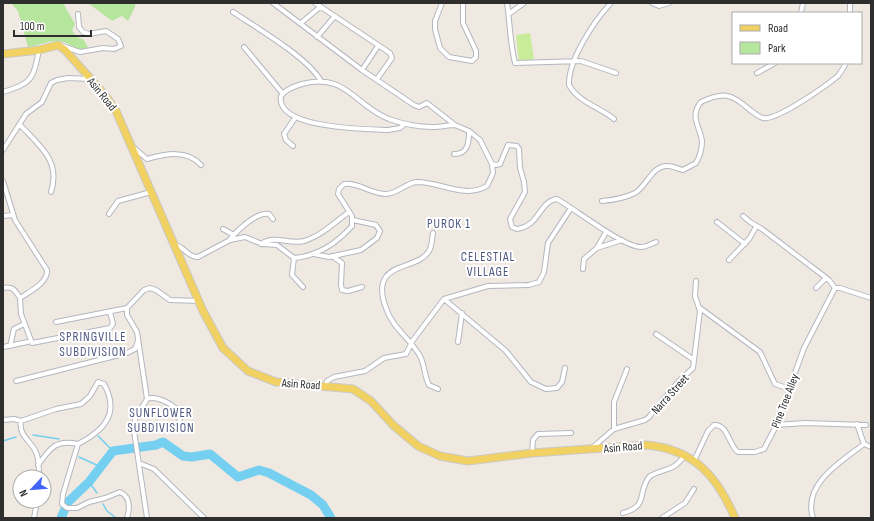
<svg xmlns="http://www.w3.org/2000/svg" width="874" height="521" font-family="'Sofia Sans Condensed',sans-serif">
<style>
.green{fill:#b6e59e}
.pitch{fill:#c9ec9a}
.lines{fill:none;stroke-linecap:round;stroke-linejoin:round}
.stream{stroke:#75cff0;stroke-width:1.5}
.river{stroke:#75cff0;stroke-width:9}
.minor-casing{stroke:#b4b7c1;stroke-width:6}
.primary-casing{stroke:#c9c9c9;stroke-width:9}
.minor{stroke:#fff;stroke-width:4}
.primary{stroke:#f2d163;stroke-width:7}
.labels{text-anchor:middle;stroke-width:4;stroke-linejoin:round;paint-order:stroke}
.street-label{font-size:12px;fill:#2e2e2e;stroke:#fff}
.neighbourhood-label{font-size:13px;letter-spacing:1px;fill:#4d5680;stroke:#fff}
</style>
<rect width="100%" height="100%" fill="#efe9e1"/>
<path class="green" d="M11,3H63L75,24L72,30L77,37L84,40L88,48C77,53 73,45 64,42C53,38 39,46 28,47L18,11Z
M88,3H135V7L128,21L122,16L112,21Z"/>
<path class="pitch" d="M530,33L534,59L519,61L516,35Z"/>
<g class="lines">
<path class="stream" d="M33,435L59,439
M98,436L113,451
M3,441L16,437
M79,457L101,467
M89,482L97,493
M103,504L107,511L116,518"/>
<path class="river" d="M61,518L68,502L89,482L113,451L156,445L163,442L183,456L192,457L210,454L238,477L259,470L269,473L311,495L323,505L331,518"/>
<defs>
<path id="minor" d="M273,3L362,70L414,105L419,107L427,103L455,125L469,131L480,140L492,164L496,165L500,164L508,145L517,146L519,149L520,168L524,182L525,192L510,219L512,227L517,229C540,226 539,201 557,199C575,209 623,247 641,247C646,247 651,244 656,242
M315,3L390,53L392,58L377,79
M442,3L435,21V29L440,48L449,57L472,61L476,57V51L463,23V3
M507,3C510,23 510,43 515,63L581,61L616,73
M611,3C594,21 568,60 569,85C578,102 600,107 614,119
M652,3L659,6L669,3
M850,3V13
M233,12C257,28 307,57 321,81
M510,13L524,3
M801,13L803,3
M301,23L320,7
M317,37L334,17
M60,45L80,52L103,48L114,49L121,46L118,39L106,31L89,34L83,32L79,27L78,14
M244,47L283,94
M362,70L378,46
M757,73L775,63
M3,92C32,83 33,80 39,50
M405,124L400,128L388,130C367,129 275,129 281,96C285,90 295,86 302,84C346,72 355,106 389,119C403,124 418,127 433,127C441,127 448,125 455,125
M20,125C40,146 61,161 51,192
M293,146L286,140L284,134L295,118
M133,147L147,159C165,154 187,149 201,165
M3,150L26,114L42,102L51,83L57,80L68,78L90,79
M454,154C468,154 469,143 469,131
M3,181L15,220L47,270C48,283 29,292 20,298L21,314L32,343L110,328L113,324L110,312
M602,201C614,200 625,198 635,193C647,186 652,165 668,166C673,166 678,169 683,170L696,163C700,156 702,149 702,141C700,127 689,116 701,102C724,91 732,94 750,110C754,113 759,117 763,118C777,121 827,85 838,76C841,72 844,67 846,63
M109,214L118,201L151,192
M3,216L13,215
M743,216L750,222L762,229L829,280L835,288
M717,222L745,244
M223,229L234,235
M433,233C432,239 432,246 429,251C417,272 368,259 386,308C393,329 410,338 420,356C425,365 424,376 429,385L438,389
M230,239C238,230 256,212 269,214L273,219
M261,244C274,234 289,245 304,241C321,236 335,222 349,212
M175,245C184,246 187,257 198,257L230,240L245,237L262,244L277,245L294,258C317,256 337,243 352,226V216L338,194L339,189L344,184C358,182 371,194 386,194C398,194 405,183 417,182C441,182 464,199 487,186L493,173L492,164
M597,248L622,240
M314,254L329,257L361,250L377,238L380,231L376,225L353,220
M332,256L342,263L341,285L342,290L348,291L362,287
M294,258L292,275L303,287
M729,260L749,239L756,227
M583,269L584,259L597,248L606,232
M3,288C13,286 15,290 20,298
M816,288L826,278
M444,299L506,351L531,382L546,389L557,388L562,382L565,368
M700,308L760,352L775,384L790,389
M56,322L127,308
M656,334L694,360
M458,342L462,313
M10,346L14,329L24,324
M3,347L28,342
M16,381L127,353L135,349L138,341
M326,386L327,381L334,377L365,371L384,358L406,354L413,340L444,299L488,286L529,285L539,282L544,272L548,243L571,208
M147,399C156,395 177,405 180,415C181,418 179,422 178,425
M3,420L14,419L21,421L56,409L81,404L90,396L98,382L104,384C120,413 105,430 78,444C56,439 50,448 38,465
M21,421C18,437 33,441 37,455C39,461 39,470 39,477
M776,425L805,423L866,425
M614,429V402L627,369
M78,444L63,494L62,504L67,508H77L89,502L105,498L120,492C131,497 130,508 127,518
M864,444L871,447
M592,448L614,429L645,420L649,417L678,382L693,368L700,311L695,296L696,281
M532,453L533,440L538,434L571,433
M694,461L708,431L714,425C728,424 729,446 738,452H755L764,449L775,428L804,348L835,288H840L871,298
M139,463L154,469L204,518
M623,513C650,506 636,492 650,476C666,467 672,473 685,455
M34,518L37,501
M147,518L134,431L135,419L147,399L137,332L127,315V308L144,290L150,288L156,290L170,300L199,301
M662,518L685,503L694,489
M813,518C802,484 842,461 864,444L857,424"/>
<path id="primary" d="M3,54L39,50L58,45L65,50L105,95L116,111L203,311L223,348L248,371L276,382L353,389L371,401L393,425L418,446L440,456L468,461L532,453L646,445C694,449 717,476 735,518"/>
</defs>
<use href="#minor" class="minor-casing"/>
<use href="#primary" class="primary-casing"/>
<use href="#minor" class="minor"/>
<use href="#primary" class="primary"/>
</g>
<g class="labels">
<g class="street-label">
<text transform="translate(102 94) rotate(51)" y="4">Asin Road</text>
<text transform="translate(301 384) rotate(4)" y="4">Asin Road</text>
<text transform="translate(670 394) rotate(-48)" y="4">Narra Street</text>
<text transform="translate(785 401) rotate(-69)" y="4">Pine Tree Alley</text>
<text transform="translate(623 447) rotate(-5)" y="4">Asin Road</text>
</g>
<g class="neighbourhood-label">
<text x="449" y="228">PUROK 1</text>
<text x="488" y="261">CELESTIAL<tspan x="488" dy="15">VILLAGE</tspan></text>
<text x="93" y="341">SPRINGVILLE<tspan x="93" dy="15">SUBDIVISION</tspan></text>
<text x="161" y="417">SUNFLOWER<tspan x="161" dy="15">SUBDIVISION</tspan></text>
</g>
</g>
<rect width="874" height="521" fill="none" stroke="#2e2e2e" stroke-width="8"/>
<rect x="732" y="12" width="130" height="52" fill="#ffffff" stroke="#ababab"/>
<rect x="740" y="25" width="20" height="6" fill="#f2d163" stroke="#ababab"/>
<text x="768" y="32" font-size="12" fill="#2e2e2e">Road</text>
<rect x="740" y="42" width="20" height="12" fill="#b6e59e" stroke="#ababab"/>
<text x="768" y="52" font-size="12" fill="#2e2e2e">Park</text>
<g transform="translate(32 489) rotate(244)"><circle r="19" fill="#ffffff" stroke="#ababab"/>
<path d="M0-3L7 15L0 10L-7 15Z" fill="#4264fb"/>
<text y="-6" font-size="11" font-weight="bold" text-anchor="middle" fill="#2e2e2e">N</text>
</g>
<path d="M14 30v6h77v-6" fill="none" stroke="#2e2e2e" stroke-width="2"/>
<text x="20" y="30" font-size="12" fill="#2e2e2e" stroke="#ffffff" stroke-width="3" paint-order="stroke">100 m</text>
</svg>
